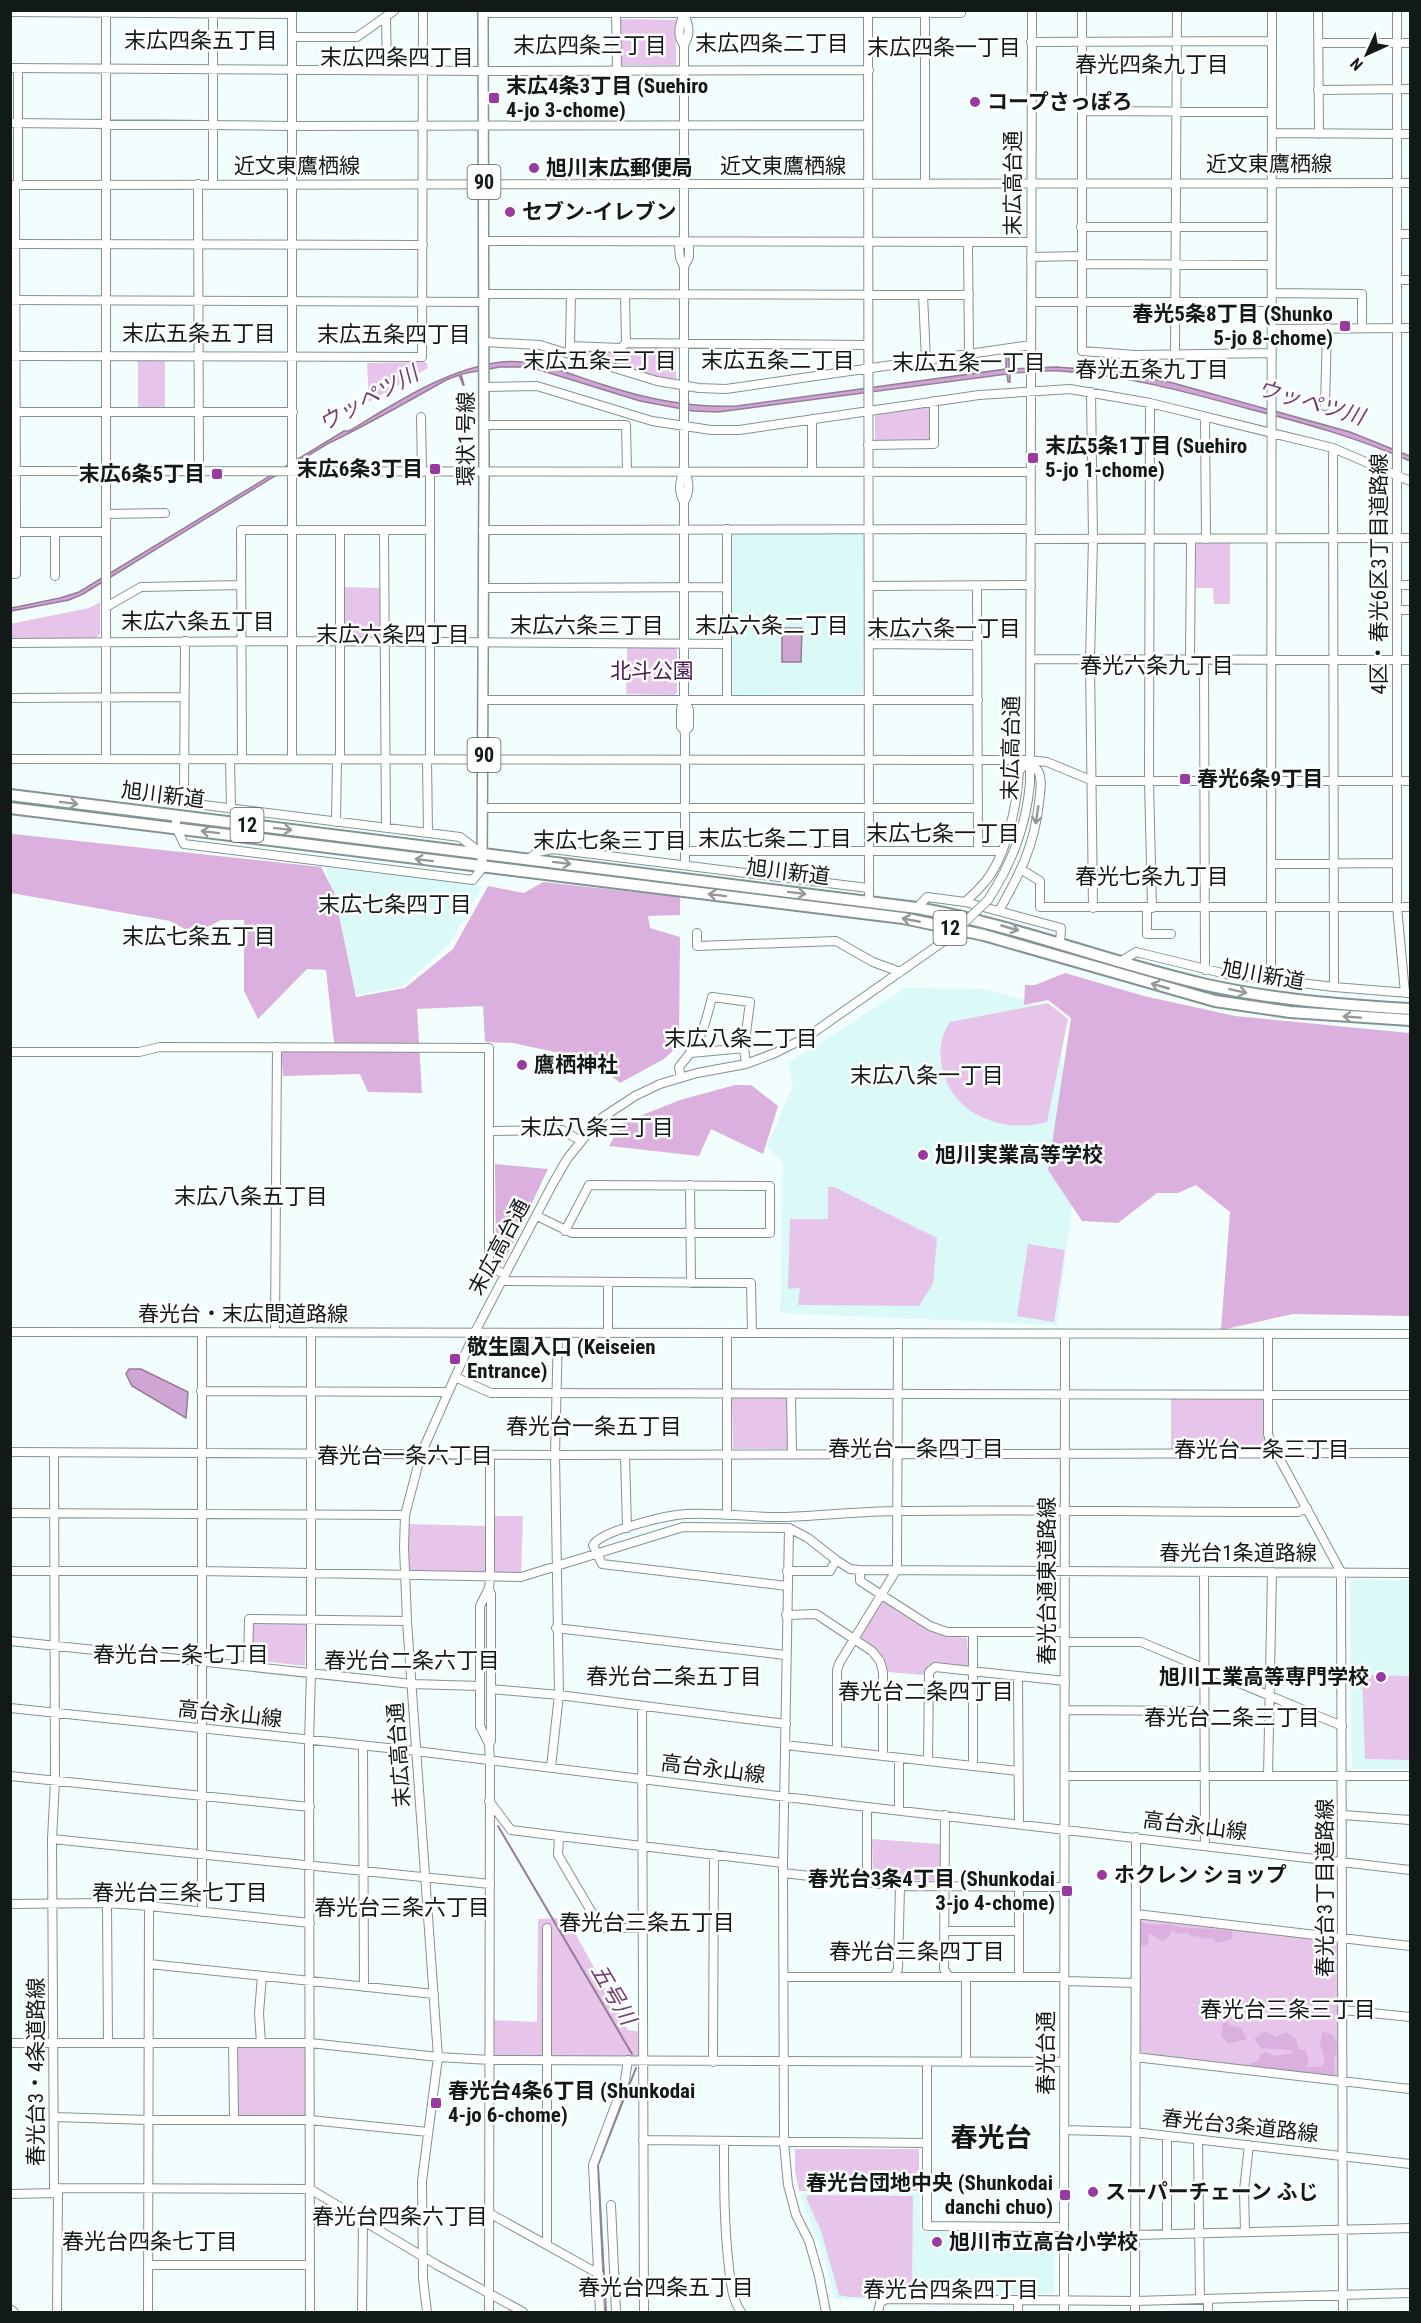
<svg xmlns="http://www.w3.org/2000/svg" width="1421" height="2323" font-family="'Roboto Condensed','Noto Sans JP',sans-serif">
<style>
.built{fill:#dbfaf7}
.green{fill:#e7c5ea}
.forest{fill:#dbb0de}
.water{fill:#cfa5d3;stroke:#967b9b;stroke-width:1.5}
.lines{fill:none;stroke-linecap:round;stroke-linejoin:round}
.stream{stroke:#967b9b;stroke-width:2}
.minor-casing{stroke:#819392;stroke-width:10}
.major-casing{stroke:#819392;stroke-width:12}
.highway-casing{stroke:#819392;stroke-width:14}
.minor{stroke:#fff;stroke-width:8}
.major{stroke:#fff;stroke-width:9}
.highway{stroke:#fff;stroke-width:10}
.minor-bridge-casing{stroke:#819392;stroke-width:10;stroke-linecap:butt}
.minor-bridge{stroke:#fff;stroke-width:8}
.oneway{stroke:#949898}
.poi-dot{fill:#993aa3;stroke:#fff;stroke-width:2}
.labels{text-anchor:middle;stroke-width:5;stroke-linejoin:round;paint-order:stroke}
.shield{fill:#fff;stroke:#595e5e;stroke-width:1.5}
.shield-label{font-size:20px;font-weight:bold;fill:#121919}
.poi-label{font-size:21px;font-weight:bold;fill:#121919;stroke:#fff;text-anchor:start}
.street-label{font-size:21px;fill:#121919;stroke:#fff}
.park-label{font-size:21px;fill:#49164e;stroke:#fff}
.neighbourhood-label{font-size:22px;fill:#121919;stroke:#fff}
.water-label{font-size:22px;font-style:italic;fill:#713d76;stroke:#fff}
.district-label{font-size:27px;font-weight:bold;fill:#121919;stroke:#fff}
</style>
<rect width="100%" height="100%" fill="#f2fefd"/>
<path class="built" d="M861,532L864,534L863,691L859,694L735,695L730,689L731,537L735,533Z
M326,867L482,886L450,943L403,986L357,995L354,990Z
M906,988L983,989L1029,1001L1059,1027L1075,1183L1057,1325L780,1313L783,1164L767,1146L793,1086L788,1063Z
M1355,1580H1410V1769H1352L1350,1584Z
M800,2193H920V2232L1052,2233L1055,2235L1054,2291L1053,2293L887,2294L877,2300L835,2299L822,2250L805,2209Z"/>
<path class="green" d="M619,19L676,20V65H619Z
M632,345L676,346V381L655,377L574,352L575,349L620,352Z
M138,361H165V408L138,407Z
M426,362L428,368L369,402L367,363Z
M929,406L930,439L928,442L875,441V416L877,412Z
M1198,543H1230V604H1214L1213,588H1196L1195,546Z
M343,587L380,588V634L377,636H347L343,634Z
M100,602V634L96,638L11,640L10,624L89,608Z
M627,647H674L677,650V693L674,695L626,694Z
M1048,1003L1068,1019L1047,1122C1005,1134 954,1116 943,1071C938,1052 940,1038 950,1022Z
M828,1187H834L937,1238L933,1284L919,1306L798,1305L800,1288L788,1289L790,1219H828Z
M1028,1244L1065,1250L1054,1322L1017,1316Z
M1268,1394V1434L1277,1454H1171V1395Z
M787,1397L788,1449H733L732,1398Z
M489,1516H523L521,1577L405,1575V1524L489,1526Z
M884,1600L919,1624L940,1635L967,1638L969,1667C952,1665 933,1659 923,1675L888,1672C884,1654 875,1647 860,1637Z
M252,1621L306,1624L305,1666L252,1660Z
M1362,1675L1410,1676V1760L1365,1759Z
M872,1839L940,1844V1881L873,1879Z
M567,1918L628,2030L642,2032L644,2060H490V2020L537,2022L538,1919Z
M1138,1918L1338,1940V2079L1137,2055Z
M233,2043H310V2120L234,2119Z
M795,2149H919V2191H799L795,2171Z
M808,2195L913,2196L912,2286H900V2292H880L879,2298L849,2297L839,2295L821,2231L806,2198Z"/>
<path class="forest" d="M10,831L13,834L321,867L334,892L356,997L405,988L453,949L488,886L524,893L543,882L680,897V915L648,916L650,928L680,937L679,1045L664,1059L620,1083L592,1060L513,1043L485,1042L483,1006L417,1009L422,1093L368,1092L360,1074L283,1076L281,1051H335L326,970L307,969L258,1019L244,991V920H221L194,934L170,921L11,893Z
M1065,973L1144,996L1235,1016L1410,1033V1316L1293,1314L1221,1330L1230,1212L1196,1185L1178,1193H1157L1118,1223L1082,1221L1048,1170L1071,1018L1048,1000L1024,1005L1025,985H1035Z
M735,1085H751L778,1106L763,1154L711,1129L699,1156L609,1146L622,1123L680,1100Z
M495,1164L548,1169L504,1262L496,1261Z
M1141,1922C1150,1926 1159,1924 1169,1924C1172,1924 1175,1926 1179,1927C1196,1928 1213,1929 1232,1931V1939L1217,1943L1213,1938L1202,1939L1199,1936L1193,1937L1187,1932L1181,1934L1171,1931L1170,1935L1163,1941L1148,1933L1149,1940L1146,1946L1140,1945Z
M1227,2021L1231,2026L1241,2028L1247,2039L1228,2044L1221,2035L1223,2030L1221,2025Z
M1266,2031L1276,2037L1286,2032L1296,2039L1299,2050H1305L1309,2060L1306,2067H1320L1325,2063L1320,2042L1323,2031L1333,2035L1338,2045L1334,2059L1335,2077L1251,2066L1249,2064L1258,2061L1260,2055L1266,2052L1274,2056L1294,2053L1291,2050L1261,2048L1254,2039Z"/>
<path class="water" d="M1006,356H1009V369L1056,367L1112,371L1173,383L1350,432L1410,456V461C1358,438 1305,423 1249,409C1187,392 1125,375 1060,371C1044,370 1026,373 1010,373V382H1008L1007,374L718,412L693,411L640,401L530,367H500L461,374L464,385H463L459,375L446,380C407,402 367,425 327,444L83,594L69,600L11,611V608L60,598L79,592L344,431H349C396,403 446,369 501,362C538,358 573,376 607,386C650,400 692,408 737,406L1006,369Z
M782,628H802L801,662H782Z
M129,1369H141L188,1392L186,1418L132,1386L126,1374Z"/>
<g class="lines">
<path class="stream" d="M498,1826L632,2054
M606,2312L598,2165L636,2068"/>
<defs>
<path id="minor" d="M213,10V184
M868,10L869,902
M1082,10V351L1135,355L1271,353
M1318,10L1319,134
M1397,10V907L1405,993
M10,12L292,14
M483,13H961V10
M684,13C680,25 676,34 684,45
M616,14L617,70
M386,17L387,69
M292,37H357L395,10
M1031,42L1271,41
M1318,43H1410
M10,68L482,71L869,70
M1318,90L1410,89
M1082,111L1272,112
M10,123L292,126L868,125
M1272,133L1410,134
M198,184L199,471
M925,184V10
M10,185L1410,183
M18,185V68
M1081,227H1272
M1397,234H1410
M484,241L1031,242
M684,241L679,247L680,258L684,267V471
M968,242L969,354
M10,244L423,245
M1031,257L1082,256
M1082,264L1271,265
M684,267L689,257V247L684,241V45C691,33 689,26 684,14
M1397,280H1410
M1272,293L1362,294V328
M484,294L969,295
M923,295L926,360
M10,300L484,302
M1031,302H1272
M1272,329L1410,328
M484,342L540,345L657,381L699,388L726,389L1031,345
M626,343L868,345
M570,346L571,294
M569,353L570,346L621,348L626,343L625,294
M1175,355L1177,10
M10,356L422,357L423,10
M484,387L537,386L652,421L711,430H739L979,395L1070,389L1150,403L1333,448L1410,481
M1091,392L1093,539L1090,660L1093,908
M1150,403L1149,782L1152,908
M1325,406L1327,328
M12,412H293
M421,417L422,472
M1205,417L1206,539
M484,425H626L627,471
M868,445L934,444V401
M1333,448L1334,987
M10,471L1031,472
M812,471V419
M430,472V759
M684,502C690,492 690,482 684,471C679,482 678,492 684,502V699L681,709V727L685,731
M106,514L165,513
M727,529V700
M340,530V759
M384,530L386,828
M483,530L1031,529
M16,532H105
M1031,539L1410,538
M10,574H16V532L15,185
M55,576V532
M1397,585H1410
M869,586L1031,585
M977,586L978,851
M483,588L727,587
M106,607L141,587L240,585
M1397,610H1410
M185,641L184,796L188,803L460,837L481,853
M10,643L292,641L727,644
M869,644L977,645
M1031,659L1410,660
M1190,660L1191,540
M1204,660L1205,970
M10,698L184,697
M684,699L689,710V727L685,731V865
M483,700H978
M10,759L1029,760L1047,762L1093,781H1410
M106,759V10
M230,759L231,809
M242,759L241,530H430
M292,759V10
M427,759L428,833
M483,808H978
M176,816V827L184,844L473,880L482,868
M336,822L337,759
M685,851H1002
M528,859L538,852L552,849L868,888
M1271,864L1397,863
M1022,870L1040,881V907H1410
M988,900C1012,863 1026,827 1030,783L1032,10
M965,902C972,896 979,889 985,882C1007,855 1017,805 1019,771L1029,760
M917,908L927,897L965,902L1061,928L1060,944
M1147,908V934H1171
M999,911C1020,873 1034,847 1039,803C1040,793 1043,780 1038,771C1035,767 1031,763 1029,760
M697,933V946L836,941L873,962L900,972
M1120,962L1136,952L1226,974L1334,987L1409,993
M1271,980L1272,10
M10,1052H139L160,1047L489,1048V1261L493,1269L505,1274
M691,1053L744,1048
M681,1077L679,1067C701,1041 704,1030 712,997L750,1002L744,1048L746,1064
M489,1131L562,1130L581,1141
M690,1185L691,1283
M537,1216L572,1233H770V1186L589,1185L565,1231
M502,1281L751,1283L752,1333
M608,1282V1332
M275,1331L277,1047
M10,1332L1410,1334
M727,1333V1514
M1268,1335V1434L1271,1443L1341,1572L1343,2312
M455,1377L491,1393L1410,1395
M201,1391L448,1392
M791,1394L792,1454
M10,1452L555,1455L1410,1453
M54,1452L55,1781L52,1839L54,2188L58,2193L57,2312
M625,1455L627,1528
M10,1513L405,1515
M789,1528L783,1863L784,2142L788,2185L796,2215L809,2241L819,2276L826,2312
M860,1570V1581L930,1626L947,1632H1065
M10,1571H202L521,1577L683,1527L789,1528L808,1538L836,1560
M787,1571H830L836,1560L850,1569L860,1570L1410,1573
M1204,1572L1205,1844
M787,1586L602,1564L593,1545C603,1530 668,1515 686,1514C720,1512 753,1518 786,1517C824,1516 861,1511 899,1511C1032,1509 1165,1512 1298,1512L1307,1508
M786,1615L816,1614L872,1651L880,1661L883,1672V1756
M556,1628L785,1655
M10,1641L412,1684L480,1686
M1065,1642H1141L1342,1726
M248,1666L249,1619L407,1621
M1018,1676L1019,1823
M491,1689L559,1695L786,1724
M642,1706L644,2312
M10,1708L416,1751L867,1807L1410,1870
M1065,1710L1204,1711
M489,1744L491,1741V1594L489,1589
M785,1745L1018,1771
M363,1746L364,1987
M837,1751V1670L840,1662L897,1569L898,1333
M928,1761L929,1672L935,1667L1065,1681
M973,1766V1633
M551,1767L559,1695L555,1455L558,1333
M10,1776L310,1807
M1065,1776H1410
M1268,1776L1272,1572
M489,1801L511,1830L559,1836
M899,1810V1758
M945,1815L944,1969L949,1977
M1343,1815L1410,1820
M52,1839L490,1884
M783,1873L900,1886L1065,1887
M867,1882V1807
M107,1903L108,2043
M10,1904L107,1903L149,1906L310,1923
M202,1912V1332
M1136,1914L1410,1946
M642,1928H601L558,1855L559,1836L783,1863
M944,1931H1018
M149,1964L434,1994
M784,1977H1064
M894,1977L898,1969L900,1886
M966,1977V2062
M1019,1977V1886
M1065,1981L1136,1983
M1343,2010L1410,2017
M10,2043H310L438,2057L490,2060L1064,2062
M233,2043L234,2119
M261,2043L259,2013L262,1976
M1135,2057L1410,2089
M713,2062L714,1854
M927,2062V2226L1064,2227
M54,2117L149,2120H310L428,2132
M1064,2130L1134,2132L1410,2164
M1167,2136V2234
M643,2140L927,2143
M1198,2140L1200,2299
M724,2142C724,2184 724,2226 729,2268C731,2284 732,2299 741,2312
M54,2188L310,2189L437,2265L523,2312
M10,2194L58,2193
M611,2205L616,2312
M489,2213L599,2274
M1245,2232L1244,2190L1249,2145
M1135,2235L1410,2228
M547,2245V1928
M148,2265H310
M1208,2299V2312
M10,2309L14,2312
M148,2312L149,1906
M310,2312L309,1741L311,1673V1332
M362,2312L363,2220
M427,2312L423,2278L422,2181L438,2057L407,1621L404,1547L405,1515L421,1454L475,1332L551,1187L567,1159L592,1128L603,1117L635,1096L660,1084L697,1073L746,1064L775,1053L807,1037L947,939
M489,2312L490,1760L489,1744L480,1726V1606L489,1588L490,1578V1454
M600,2312L593,2165L625,2080L628,2060
M878,2312L880,2303L886,2299L1135,2301L1410,2293
M1018,2312V2300
M1064,2312L1065,1334
M1135,2312L1136,1837"/>
<path id="major" d="M482,868L484,472L483,10"/>
<path id="highway" d="M10,795L917,908C1016,925 1109,963 1207,985C1275,1000 1342,1005 1410,1009
M10,808L903,918L984,935L1215,1001L1290,1012L1410,1020"/>
</defs>
<use href="#minor" class="minor-casing"/>
<use href="#major" class="major-casing"/>
<use href="#highway" class="highway-casing"/>
<use href="#minor" class="minor"/>
<use href="#major" class="major"/>
<use href="#highway" class="highway"/>
<defs>
<path id="minor-bridge" d="M947,939L988,900"/>
</defs>
<use href="#minor-bridge" class="minor-bridge-casing"/>
<use href="#minor-bridge" class="minor-bridge"/>
</g>
<defs><path id="oneway-shaft" d="M-6 0H5M1.5-3L5.5 0L1.5 3" fill="none" stroke-width="1.6" stroke-linecap="round" stroke-linejoin="round" transform="scale(1.5)"/></defs>
<g class="oneway">
<use href="#oneway-shaft" transform="translate(69 803) rotate(7)"/>
<use href="#oneway-shaft" transform="translate(1037 815) rotate(99)"/>
<use href="#oneway-shaft" transform="translate(283 829) rotate(7)"/>
<use href="#oneway-shaft" transform="translate(210 832) rotate(-173)"/>
<use href="#oneway-shaft" transform="translate(424 860) rotate(-173)"/>
<use href="#oneway-shaft" transform="translate(562 863) rotate(7)"/>
<use href="#oneway-shaft" transform="translate(797 893) rotate(7)"/>
<use href="#oneway-shaft" transform="translate(717 895) rotate(-173)"/>
<use href="#oneway-shaft" transform="translate(911 920) rotate(-169)"/>
<use href="#oneway-shaft" transform="translate(1010 928) rotate(16)"/>
<use href="#oneway-shaft" transform="translate(1160 986) rotate(-164)"/>
<use href="#oneway-shaft" transform="translate(1238 991) rotate(12)"/>
<use href="#oneway-shaft" transform="translate(1352 1017) rotate(-176)"/>
</g>
<g class="poi-dot">
<rect x="488" y="92" width="12" height="12" rx="3"/>
<circle cx="975" cy="102" r="6"/>
<circle cx="534" cy="168" r="6"/>
<circle cx="510" cy="212" r="6"/>
<rect x="1339" y="320" width="12" height="12" rx="3"/>
<rect x="1027" y="452" width="12" height="12" rx="3"/>
<rect x="429" y="463" width="12" height="12" rx="3"/>
<rect x="211" y="468" width="12" height="12" rx="3"/>
<rect x="1179" y="773" width="12" height="12" rx="3"/>
<circle cx="522" cy="1065" r="6"/>
<circle cx="923" cy="1155" r="6"/>
<rect x="449" y="1353" width="12" height="12" rx="3"/>
<circle cx="1381" cy="1677" r="6"/>
<circle cx="1102" cy="1875" r="6"/>
<rect x="1061" y="1885" width="12" height="12" rx="3"/>
<rect x="430" y="2097" width="12" height="12" rx="3"/>
<circle cx="1093" cy="2192" r="6"/>
<rect x="1059" y="2189" width="12" height="12" rx="3"/>
<circle cx="937" cy="2242" r="6"/>
</g>
<g class="labels">
<g class="shield">
<rect x="467.5" y="165" width="33" height="34" rx="4.5"/>
<rect x="467.5" y="738" width="33" height="34" rx="4.5"/>
<rect x="230.5" y="808" width="33" height="34" rx="4.5"/>
<rect x="933.5" y="911" width="33" height="34" rx="4.5"/>
</g>
<g class="shield-label">
<text x="484" y="189">90</text>
<text x="484" y="762">90</text>
<text x="247" y="832">12</text>
<text x="950" y="935">12</text>
</g>
<g class="poi-label">
<text x="506" y="93">末広4条3丁目 (Suehiro<tspan x="506" dy="24">4-jo 3-chome)</tspan></text>
<text x="987" y="109">コープさっぽろ</text>
<text x="546" y="175">旭川末広郵便局</text>
<text x="522" y="219">セブン-イレブン</text>
<text x="1333" y="321" text-anchor="end">春光5条8丁目 (Shunko<tspan x="1333" dy="24">5-jo 8-chome)</tspan></text>
<text x="1045" y="453">末広5条1丁目 (Suehiro<tspan x="1045" dy="24">5-jo 1-chome)</tspan></text>
<text x="423" y="476" text-anchor="end">末広6条3丁目</text>
<text x="205" y="481" text-anchor="end">末広6条5丁目</text>
<text x="1197" y="786">春光6条9丁目</text>
<text x="534" y="1072">鷹栖神社</text>
<text x="935" y="1162">旭川実業高等学校</text>
<text x="467" y="1354">敬生園入口 (Keiseien<tspan x="467" dy="24">Entrance)</tspan></text>
<text x="1369" y="1684" text-anchor="end">旭川工業高等専門学校</text>
<text x="1114" y="1882">ホクレン ショップ</text>
<text x="1055" y="1886" text-anchor="end">春光台3条4丁目 (Shunkodai<tspan x="1055" dy="24">3-jo 4-chome)</tspan></text>
<text x="448" y="2098">春光台4条6丁目 (Shunkodai<tspan x="448" dy="24">4-jo 6-chome)</tspan></text>
<text x="1053" y="2190" text-anchor="end">春光台団地中央 (Shunkodai<tspan x="1053" dy="24">danchi chuo)</tspan></text>
<text x="1105" y="2199">スーパーチェーン ふじ</text>
<text x="949" y="2249">旭川市立高台小学校</text>
</g>
<g class="street-label">
<text x="1269" y="171">近文東鷹栖線</text>
<text x="297" y="173">近文東鷹栖線</text>
<text x="783" y="173">近文東鷹栖線</text>
<text transform="translate(1013 183) rotate(-90)" y="7">末広高台通</text>
<text transform="translate(466 439) rotate(-90)" y="7">環状1号線</text>
<text transform="translate(1379 574) rotate(-90)" y="7">4区・春光6区3丁目道路線</text>
<text transform="translate(1011 748) rotate(-89)" y="7">末広高台通</text>
<text transform="translate(163 795) rotate(7)" y="7">旭川新道</text>
<text transform="translate(788 872) rotate(7)" y="7">旭川新道</text>
<text transform="translate(1263 975) rotate(10)" y="7">旭川新道</text>
<text transform="translate(499 1247) rotate(-62)" y="7">末広高台通</text>
<text x="243" y="1321">春光台・末広間道路線</text>
<text x="1238" y="1560">春光台1条道路線</text>
<text transform="translate(1047 1581) rotate(-90)" y="7">春光台通東道路線</text>
<text transform="translate(230 1714) rotate(6)" y="7">高台永山線</text>
<text transform="translate(399 1755) rotate(-94)" y="7">末広高台通</text>
<text transform="translate(713 1769) rotate(7)" y="7">高台永山線</text>
<text transform="translate(1195 1826) rotate(7)" y="7">高台永山線</text>
<text transform="translate(1325 1888) rotate(-90)" y="7">春光台3丁目道路線</text>
<text transform="translate(1046 2053) rotate(-90)" y="7">春光台通</text>
<text transform="translate(36 2072) rotate(-90)" y="7">春光台3・4条道路線</text>
<text transform="translate(1240 2126) rotate(6)" y="7">春光台3条道路線</text>
</g>
<g class="park-label">
<text x="652" y="678">北斗公園</text>
</g>
<g class="neighbourhood-label">
<text x="201" y="48">末広四条五丁目</text>
<text x="772" y="51">末広四条二丁目</text>
<text x="590" y="53">末広四条三丁目</text>
<text x="944" y="55">末広四条一丁目</text>
<text x="397" y="65">末広四条四丁目</text>
<text x="1152" y="72">春光四条九丁目</text>
<text x="199" y="341">末広五条五丁目</text>
<text x="394" y="342">末広五条四丁目</text>
<text x="600" y="368">末広五条三丁目</text>
<text x="778" y="368">末広五条二丁目</text>
<text x="969" y="370">末広五条一丁目</text>
<text x="1152" y="377">春光五条九丁目</text>
<text x="198" y="629">末広六条五丁目</text>
<text x="587" y="633">末広六条三丁目</text>
<text x="772" y="633">末広六条二丁目</text>
<text x="944" y="636">末広六条一丁目</text>
<text x="393" y="642">末広六条四丁目</text>
<text x="1157" y="673">春光六条九丁目</text>
<text x="943" y="841">末広七条一丁目</text>
<text x="775" y="846">末広七条二丁目</text>
<text x="610" y="848">末広七条三丁目</text>
<text x="1152" y="884">春光七条九丁目</text>
<text x="395" y="912">末広七条四丁目</text>
<text x="199" y="944">末広七条五丁目</text>
<text x="741" y="1046">末広八条二丁目</text>
<text x="927" y="1083">末広八条一丁目</text>
<text x="597" y="1135">末広八条三丁目</text>
<text x="251" y="1204">末広八条五丁目</text>
<text x="594" y="1434">春光台一条五丁目</text>
<text x="916" y="1456">春光台一条四丁目</text>
<text x="1262" y="1457">春光台一条三丁目</text>
<text x="405" y="1463">春光台一条六丁目</text>
<text x="181" y="1662">春光台二条七丁目</text>
<text x="412" y="1668">春光台二条六丁目</text>
<text x="674" y="1684">春光台二条五丁目</text>
<text x="926" y="1699">春光台二条四丁目</text>
<text x="1232" y="1725">春光台二条三丁目</text>
<text x="180" y="1900">春光台三条七丁目</text>
<text x="402" y="1915">春光台三条六丁目</text>
<text x="647" y="1930">春光台三条五丁目</text>
<text x="917" y="1959">春光台三条四丁目</text>
<text x="1288" y="2017">春光台三条三丁目</text>
<text x="400" y="2224">春光台四条六丁目</text>
<text x="150" y="2249">春光台四条七丁目</text>
<text x="666" y="2295">春光台四条五丁目</text>
<text x="951" y="2297">春光台四条四丁目</text>
</g>
<g class="water-label">
<text transform="translate(368 398) rotate(-29)" y="8">ウッペツ川</text>
<text transform="translate(1311 402) rotate(16)" y="8">ウッペツ川</text>
<text transform="translate(614 1994) rotate(60)" y="8">五号川</text>
</g>
<g class="district-label">
<text x="991" y="2147">春光台</text>
</g>
</g>
<rect width="1421" height="2323" fill="none" stroke="#121919" stroke-width="24"/>
<g transform="translate(1367 54) rotate(225)" stroke="#ffffff" stroke-width="4.5" paint-order="stroke">
<path d="M0-4.5L10 22L0 15L-10 22Z" fill="#121919"/>
<text y="-9" font-size="16" font-weight="bold" text-anchor="middle" fill="#121919">N</text>
</g>
</svg>
